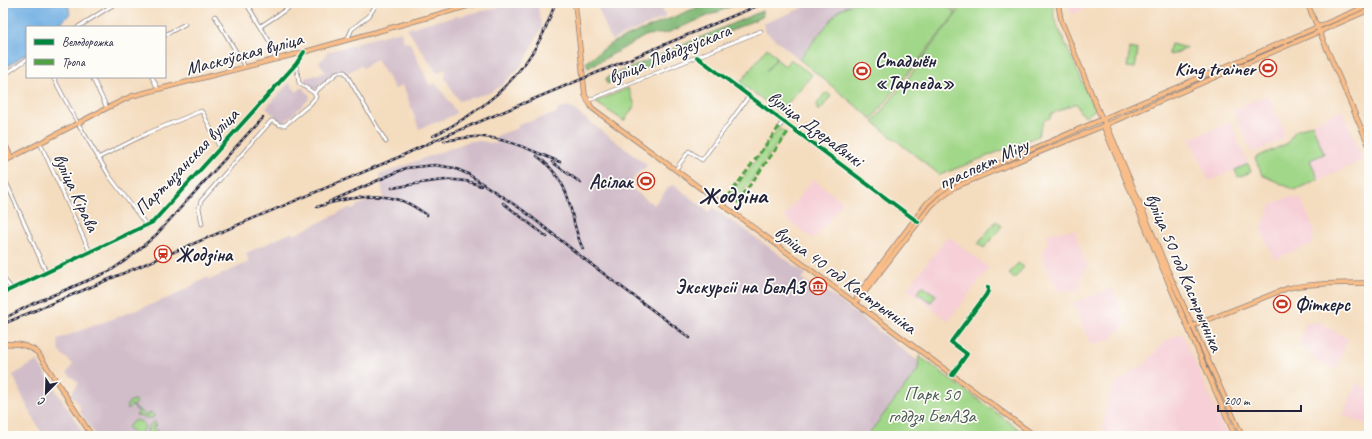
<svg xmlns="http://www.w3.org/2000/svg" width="1372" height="439" font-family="Caveat,sans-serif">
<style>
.built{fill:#f6cfd7}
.industrial{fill:#d1bdc9}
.green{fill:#a1d788;stroke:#627c62}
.forest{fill:#80b874;stroke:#516d58}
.water{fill:#70afe3;stroke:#49688f}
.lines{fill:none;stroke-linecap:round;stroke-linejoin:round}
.minor-casing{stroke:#8b7f7c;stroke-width:4.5}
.major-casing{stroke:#8b7f7c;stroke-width:5.5}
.minor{stroke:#fff;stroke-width:3}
.major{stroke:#f8bd88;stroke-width:4}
.rail-casing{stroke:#22223b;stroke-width:2.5}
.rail{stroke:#fdfcf7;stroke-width:1;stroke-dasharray:3;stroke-linecap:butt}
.quiet{stroke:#50a245;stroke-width:3;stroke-dasharray:6 3;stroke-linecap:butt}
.cycleway-casing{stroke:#fdfcf7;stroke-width:6}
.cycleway{stroke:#00873e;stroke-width:4}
.labels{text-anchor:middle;stroke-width:3.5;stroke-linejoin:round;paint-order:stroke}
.street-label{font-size:19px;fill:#22223b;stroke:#fdfcf7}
.poi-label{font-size:19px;font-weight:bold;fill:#22223b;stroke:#fdfcf7;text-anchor:start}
.park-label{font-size:19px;fill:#485852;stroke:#fdfcf7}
.district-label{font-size:23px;font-weight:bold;fill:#22223b;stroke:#fdfcf7}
</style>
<rect width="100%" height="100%" fill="#fdfcf7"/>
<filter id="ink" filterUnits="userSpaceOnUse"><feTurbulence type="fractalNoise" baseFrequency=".025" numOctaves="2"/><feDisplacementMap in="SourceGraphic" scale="8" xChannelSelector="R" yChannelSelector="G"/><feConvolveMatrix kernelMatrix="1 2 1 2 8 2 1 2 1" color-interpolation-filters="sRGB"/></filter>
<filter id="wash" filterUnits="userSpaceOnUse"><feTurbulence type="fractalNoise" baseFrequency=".012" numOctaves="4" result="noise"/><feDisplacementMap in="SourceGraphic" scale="16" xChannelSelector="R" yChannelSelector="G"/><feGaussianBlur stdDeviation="0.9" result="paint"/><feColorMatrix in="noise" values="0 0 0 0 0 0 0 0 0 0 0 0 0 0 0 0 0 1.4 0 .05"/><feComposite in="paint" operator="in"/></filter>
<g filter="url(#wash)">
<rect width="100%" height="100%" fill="#f4dcbe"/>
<path class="built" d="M1067,3H1100L1072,14Z
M1268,95L1285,133L1282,140L1252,153L1233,110Z
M1343,110L1363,160L1295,190L1262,175L1255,158L1288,143L1295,131Z
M1231,122L1248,164L1209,181L1190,139Z
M813,179L843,202L816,237L815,236L813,239L784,217Z
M1289,197L1301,199L1314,230L1312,244L1274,259L1261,229L1271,205Z
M1074,230L1087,266L1081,278L1082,281H1080L1079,290L1058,291L1043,259L1042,255L1048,242L1047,234L1050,233Z
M948,236L989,268L948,321L907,289Z
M1112,288L1127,322L1111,339L1091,345L1073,303Z
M1319,322L1348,339L1336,369L1318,362L1299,344L1305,324Z
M1182,333L1227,436H1103V423L1107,401L1115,383L1130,374V372L1144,365L1164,342Z
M1356,383L1369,389V426L1343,415Z"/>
<path class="industrial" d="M522,3H537L542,27L528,55L520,67L501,86L489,93L459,101L445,78L446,69L437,73L407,29L430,22Z
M596,3H660L666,17L611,40Z
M815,3H854L839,10L799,59L766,32L763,24Z
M401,31L404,42L410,43L430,86L434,83L442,91L456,112L454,115L419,129L403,85L395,89L377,59L363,68L361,65L348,73L344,70L342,71L340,69L313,92L305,85V78L326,72L319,62L324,58L327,52L354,45L357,51L355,43Z
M289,83L297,92L302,87L310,95L309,96L310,98L283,124L266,108Z
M569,106L647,165L645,169L640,171L628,186L654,205L670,186L674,185L709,212L713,207L735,224L736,223L806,274L802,279L811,285L814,282L918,361V370L867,436H96L80,411L81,408L71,394L79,383L67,373L73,364L59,352L58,339L171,297L208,277L209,280L249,262L246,253L293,232L294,235L349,208L355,209L357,205L375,199L383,200V194L379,175L470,141H481L497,144L496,141V136L518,128V125L557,113V110Z
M37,361L85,436H43L23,398L13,375Z"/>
<path class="green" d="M854,3H883L886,5L888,3H944L956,13L872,119L799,59L839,10Z
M947,3H1053L1054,18L1095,110L1086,116L1080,112L1076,103L1051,114L1050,118L1044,120L1038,136L940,175L873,122L915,69L916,66L958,12Z
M1171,44L1188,48L1171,55L1168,53Z
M767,48L777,57L766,72L776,59L785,66L790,59L812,75L780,112L740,83Z
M1130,48L1138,50L1135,68L1127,67Z
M628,88L635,105L624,121L595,102Z
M827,93L831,96L820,110H817V104L824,94Z
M1312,124L1324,154L1310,160L1318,179L1295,190L1262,175L1255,158L1288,143L1295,131Z
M779,128L785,133L740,196L738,203L731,202L729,197Z
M1248,164L1251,172L1238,177L1235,170Z
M996,221L1002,226L984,248L978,244Z
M1018,263L1024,267L1014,279L1009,274Z
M922,286L936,295L931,302L917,293Z
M919,356L1028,436H867L918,370Z
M134,400L137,401L133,406L147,416L151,412L154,415L153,418H147L136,415L139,412L131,405L128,409L127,405L129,402Z
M136,420L142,422L145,427L138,436H133L135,434L128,428L132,422Z
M155,422L157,426L154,425L153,429L155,431L158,430L159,435L149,436L147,432C147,428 151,422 155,422Z"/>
<path class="forest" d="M708,3H739L667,33L647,35L588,68L586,62L613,42Z
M762,11L763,15L762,17L607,84L606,78Z"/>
<path class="water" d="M3,3H68L70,14L57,27H27V53L3,70Z"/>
</g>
<g filter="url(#ink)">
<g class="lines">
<defs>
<path id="minor" d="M246,3L276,52L274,56L276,60
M455,3L457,9
M215,16L245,67
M261,26L296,3
M78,27L116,3
M165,35L185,24
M347,40L352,29L369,16L377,3
M697,57L918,222
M296,64L299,83L314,93L338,72H345L386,142
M3,76L27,59
M53,77L76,120L110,177L147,226
M92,77L107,108
M152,77L158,89
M587,101L761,31
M779,127L783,122
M40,143L90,252
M98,158L148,133L201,111L203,113L220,148
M676,169L689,151L702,160L749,96
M3,175L46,272
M202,224L199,208L201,201L271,121H273L280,125H285L310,104L316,97L314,93
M3,278L11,288
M3,293L153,222L296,64L304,52
M952,375L967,354L951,342L986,295L988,291V287"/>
<path id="major" d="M575,3L585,95L592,108L1035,436
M1058,3L1061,20L1099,112L1103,120L1107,125L1168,271L1242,436
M1307,3L1369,146
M1103,125L1172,291L1235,436
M3,140L11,157
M3,162L107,108L132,96L304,52L479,3
M855,302L861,297L931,206L942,196L955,187L1103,126L1369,10
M855,303L858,295L927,203L938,193L951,184L1369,5
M1190,327L1288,288C1315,283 1341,283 1369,283
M3,344C15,343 28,344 38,353L92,436"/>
</defs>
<use href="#minor" class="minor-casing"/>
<use href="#major" class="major-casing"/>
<use href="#minor" class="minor"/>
<use href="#major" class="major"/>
<defs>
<path id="rail" d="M433,136C481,112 518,83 543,34C547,24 552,14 555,3
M444,141C457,139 470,136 484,137C509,139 537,153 560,162
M537,156C551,166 563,182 568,198C573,215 575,233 583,249
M552,162L581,183
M392,188C421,184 453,173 481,186
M329,202L406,168L435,165L454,168L468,174L524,211L588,262L690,338
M503,203L547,237
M317,207C342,199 373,192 400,200C410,203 418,209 427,215
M7,317L32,304L110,271L129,258L156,235L263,117
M3,324L399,157L438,139L764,3"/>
</defs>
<use href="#rail" class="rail-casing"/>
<use href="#rail" class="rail"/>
<path class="quiet" d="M728,197L779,127
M737,203L788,132"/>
<defs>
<path id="cycleway" d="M697,57L918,222
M3,293L153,222L296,64L304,52
M952,375L967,354L951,342L986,295L988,291V287"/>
</defs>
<use href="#cycleway" class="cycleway-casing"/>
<use href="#cycleway" class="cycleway"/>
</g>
</g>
<defs>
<symbol id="stadium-ring" viewBox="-11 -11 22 22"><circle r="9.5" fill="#fdfcf7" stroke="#c8321e" stroke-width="1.5"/><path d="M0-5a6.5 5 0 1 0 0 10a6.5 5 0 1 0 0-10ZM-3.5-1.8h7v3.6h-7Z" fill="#c8321e"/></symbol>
<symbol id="station-ring" viewBox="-11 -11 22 22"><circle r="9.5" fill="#fdfcf7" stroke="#c8321e" stroke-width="1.5"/><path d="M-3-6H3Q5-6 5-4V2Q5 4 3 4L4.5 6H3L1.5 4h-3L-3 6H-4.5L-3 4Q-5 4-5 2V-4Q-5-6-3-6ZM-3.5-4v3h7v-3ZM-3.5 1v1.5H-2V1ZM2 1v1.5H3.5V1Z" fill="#c8321e"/></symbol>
<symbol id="museum-ring" viewBox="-11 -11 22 22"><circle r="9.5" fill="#fdfcf7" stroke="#c8321e" stroke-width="1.5"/><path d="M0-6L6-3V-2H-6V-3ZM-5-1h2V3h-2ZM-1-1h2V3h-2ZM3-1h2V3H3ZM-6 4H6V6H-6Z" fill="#c8321e"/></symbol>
</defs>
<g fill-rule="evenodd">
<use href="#stadium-ring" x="1258" y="58" width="20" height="20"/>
<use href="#stadium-ring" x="852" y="61" width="20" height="20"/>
<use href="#stadium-ring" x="636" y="171" width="20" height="20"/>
<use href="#station-ring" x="153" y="244" width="20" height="20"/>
<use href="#museum-ring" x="808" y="276" width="20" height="20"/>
<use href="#stadium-ring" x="1272" y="294" width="20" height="20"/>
</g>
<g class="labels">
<g class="street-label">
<text transform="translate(244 53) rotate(-15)" y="7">Маскоўская вуліца</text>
<text transform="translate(669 53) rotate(-22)" y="7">вуліца Лебядзеўскага</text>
<text transform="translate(816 128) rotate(37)" y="7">вуліца Дзеравянкі</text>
<text transform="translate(186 161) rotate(-46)" y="7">Партызанская вуліца</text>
<text transform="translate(983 163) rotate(-25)" y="7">праспект Міру</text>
<text transform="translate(77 192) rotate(65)" y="7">вуліца Кірава</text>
<text transform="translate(1185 272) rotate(67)" y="7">вуліца 50 год Кастрычніка</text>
<text transform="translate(846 279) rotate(36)" y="7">вуліца 40 год Кастрычніка</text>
</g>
<g class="poi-label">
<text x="875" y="67">Стадыён<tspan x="875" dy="22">«Тарпеда»</tspan></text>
<text x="1255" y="75" text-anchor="end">King trainer</text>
<text x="633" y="188" text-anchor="end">Асілак</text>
<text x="176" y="261">Жодзіна</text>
<text x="805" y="293" text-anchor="end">Экскурсіі на БелАЗ</text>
<text x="1295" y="311">Фіткерс</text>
</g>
<g class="park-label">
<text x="932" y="400">Парк 50<tspan x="932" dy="22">годдзя БелАЗа</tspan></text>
</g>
<g class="district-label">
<text x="733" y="203">Жодзіна</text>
</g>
</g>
<rect width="1372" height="439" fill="none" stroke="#fdfcf7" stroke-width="16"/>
<rect x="26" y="26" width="140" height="52" fill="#fdfcf7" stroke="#a5a5ac"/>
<rect x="34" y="39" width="20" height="6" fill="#00873e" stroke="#a5a5ac"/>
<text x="62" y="46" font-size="12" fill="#22223b">Велодорожка</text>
<rect x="34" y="59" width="20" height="6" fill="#50a245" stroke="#a5a5ac"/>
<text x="62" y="66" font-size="12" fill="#22223b">Тропа</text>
<g transform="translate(46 393) rotate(203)" stroke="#fdfcf7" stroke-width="3" paint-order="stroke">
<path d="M0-3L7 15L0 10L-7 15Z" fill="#22223b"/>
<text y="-6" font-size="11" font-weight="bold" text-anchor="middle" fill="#22223b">С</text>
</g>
<path d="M1218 405v6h83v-6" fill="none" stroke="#22223b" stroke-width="2"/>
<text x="1224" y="405" font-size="12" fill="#22223b" stroke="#fdfcf7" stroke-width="3" paint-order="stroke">200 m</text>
</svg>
